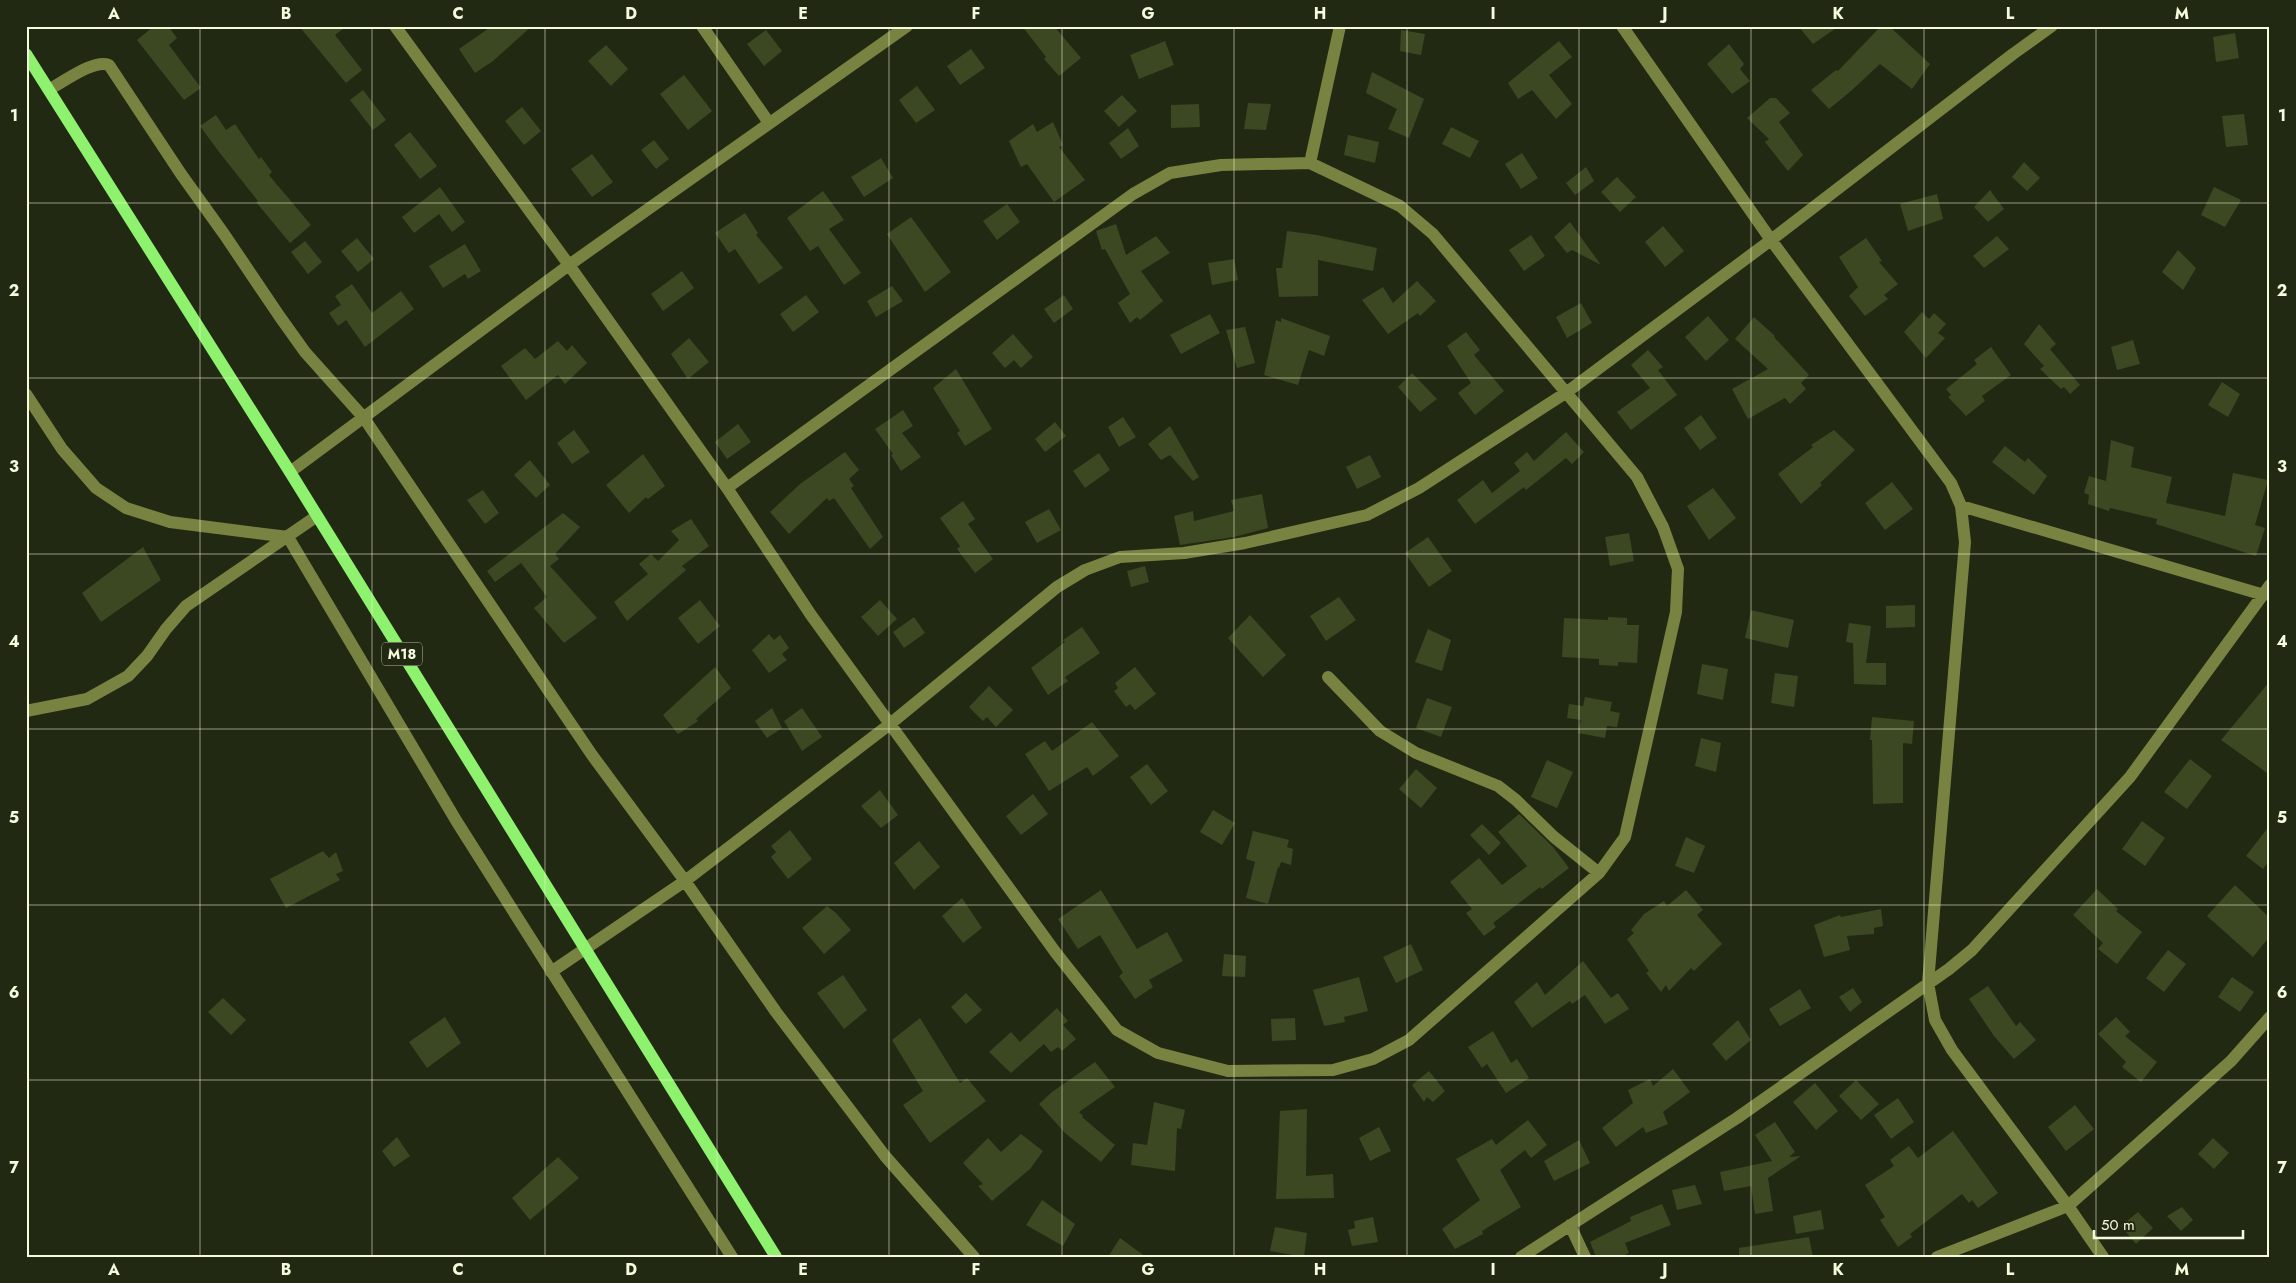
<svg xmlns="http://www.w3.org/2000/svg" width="2296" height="1283" font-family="Jost,sans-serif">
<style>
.building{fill:#3b4821}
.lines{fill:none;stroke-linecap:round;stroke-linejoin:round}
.minor{stroke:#788342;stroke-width:12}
.major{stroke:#8ef26e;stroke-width:12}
.grid{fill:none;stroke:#f5fcdd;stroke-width:1;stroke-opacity:0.55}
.labels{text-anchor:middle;stroke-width:4;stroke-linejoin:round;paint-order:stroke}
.shield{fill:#222913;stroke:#b6bda0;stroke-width:1}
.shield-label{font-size:14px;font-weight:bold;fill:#f5fcdd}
.neatline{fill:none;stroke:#f5fcdd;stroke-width:2}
.grid-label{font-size:16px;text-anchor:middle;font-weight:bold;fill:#f5fcdd}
</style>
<rect width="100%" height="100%" fill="#222913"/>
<path class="building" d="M154,26H168L177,38L169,45L201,88L184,100L137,40Z
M299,26H347L335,35L362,70L346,83Z
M492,26H532L493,61L475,73L459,49Z
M1022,26H1054L1081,58L1059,76L1044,59L1046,57Z
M1798,26H1839L1813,44Z
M1881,26H1889L1930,64L1912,89L1880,64L1851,91L1829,109L1811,90L1836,70L1838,71Z
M766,30L782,51L764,66L747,44Z
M1401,30L1425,34L1421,55L1400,51Z
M2235,33L2239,58L2216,62L2213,37Z
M1165,41L1174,65L1139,79L1130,55Z
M1559,41L1572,57L1549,75L1572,104L1556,119L1532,90L1518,99L1508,83Z
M1729,44L1744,64L1740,69L1750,81L1732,94L1707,64Z
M606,45L628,69L611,86L588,61Z
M971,49L985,68L960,85L947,66Z
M1372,72L1424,99L1409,138L1388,129L1397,109L1366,93Z
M684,75L712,111L688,130L660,94Z
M917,86L935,110L916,123L899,100Z
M363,90L386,120L373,130L350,100Z
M1122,95L1137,111L1119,127L1104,111Z
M1770,98H1776L1790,113L1779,122L1803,155L1788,171L1765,142L1769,139L1747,118Z
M1248,103L1271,104L1266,130L1244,129Z
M1199,104L1200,127L1171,128V105Z
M522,107L541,131L524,145L505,121Z
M2244,114L2248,145L2226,147L2222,116Z
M216,115L226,130L235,124L259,159L261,157L272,172L269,175L311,225L290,243L256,202L258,201L219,152L200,126Z
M1053,122L1063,145L1059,147L1085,180L1054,202L1027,164L1021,167L1009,141L1033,124L1037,132Z
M1451,127L1479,141L1470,158L1442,144Z
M1128,128L1139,146L1121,159L1109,143Z
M410,132L437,166L420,179L394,145Z
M1348,135L1379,142L1375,163L1344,155Z
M654,140L669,159L656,169L641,150Z
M1522,153L1538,178L1521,189L1505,164Z
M592,154L613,182L592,197L571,169Z
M881,158L893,178L864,197L851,177Z
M2024,162L2040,178L2027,191L2012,177Z
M1586,167L1594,181L1575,195L1566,183Z
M1617,177L1636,197L1620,212L1601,192Z
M440,187L465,222L452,232L439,214L414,233L402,217Z
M2214,187L2241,200L2225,227L2201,215Z
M1990,190L2004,209L1988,222L1974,207Z
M823,191L844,220L829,229L861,273L844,285L818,246L810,251L787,218Z
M1937,194L1943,219L1908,231L1900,204Z
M1007,204L1020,222L997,240L983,221Z
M745,213L758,233L756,235L783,268L759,284L735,249L729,253L715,233Z
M911,217L951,272L925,292L887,234Z
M1570,222L1601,265L1572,250L1567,253L1554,237Z
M1116,224L1126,255L1156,236L1170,253L1141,271L1163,301L1140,320L1137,317L1130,323L1118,303L1130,294L1105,249L1102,250L1096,231Z
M1663,226L1684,251L1665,267L1645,242Z
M1287,231L1317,235L1377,248L1373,271L1318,260V296L1279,297L1276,268H1282Z
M1531,235L1545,256L1524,271L1509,250Z
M1997,236L2009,249L1984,268L1973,256Z
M357,238L374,259L358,272L341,251Z
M1866,238L1882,261L1879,262L1898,284L1884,295L1888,299L1865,316L1849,296L1858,287L1839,257Z
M305,241L322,262L308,274L291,252Z
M465,244L481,271L468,279L465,274L443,288L429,266Z
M2178,250L2196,268L2183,290L2162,272Z
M1234,259L1238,280L1212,285L1208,263Z
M682,271L694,288L663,311L651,294Z
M1417,281L1436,301L1420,316L1418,313L1388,334L1362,300L1383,287L1393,303Z
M352,284L372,313L401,291L414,309L365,347L346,320L338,326L329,313L341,305L335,296Z
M892,286L903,301L876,317L867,301Z
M806,295L819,312L793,332L780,314Z
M1064,295L1073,309L1054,323L1044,309Z
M1581,303L1592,323L1567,338L1556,317Z
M1922,312L1929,319L1934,313L1946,324L1938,333L1945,338L1926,358L1904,332Z
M1210,314L1220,333L1181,354L1170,335Z
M1708,316L1729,340L1706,361L1685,337Z
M1754,317L1775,336L1774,337L1809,375L1801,383L1806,389L1790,404L1785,398L1748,419L1732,389L1768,369L1735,339Z
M1281,318L1330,336L1324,356L1309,350L1298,385L1264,375L1276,320L1281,322Z
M2039,324L2056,344L2050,349L2080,385L2070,394L2064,387L2061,389L2040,369L2044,366L2024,344Z
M1245,327L1255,363L1237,368L1226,330Z
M1466,332L1480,350L1474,355L1504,391L1475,415L1458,393L1471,383L1447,346Z
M1013,334L1033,357L1021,368L1014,360L1005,368L992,353Z
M689,338L709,362L688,379L671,354Z
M2133,340L2140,364L2117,370L2111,347Z
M558,341L567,351L572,345L587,363L565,384L558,375L526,400L501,366L525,348L535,359Z
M1991,347L2011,375L1982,396L1985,401L1966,416L1948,397L1951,395L1946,389L1977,364L1974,360Z
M1648,350L1663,367L1658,370L1677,395L1631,430L1617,412L1650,388L1631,365Z
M956,369L992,429L965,446L957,433L960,431L933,388Z
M1412,373L1437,399L1420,412L1398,387Z
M2222,382L2240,394L2228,417L2208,405Z
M903,410L913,426L902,433L921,457L901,471L891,455L893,454L875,429Z
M1701,415L1717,438L1700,450L1684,428Z
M1123,417L1136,437L1119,447L1108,427Z
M1055,422L1066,436L1045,452L1035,439Z
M738,424L751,442L727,459L715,442Z
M1170,426L1199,477L1193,481L1170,455L1161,460L1148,444Z
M574,430L590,452L572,464L557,443Z
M1834,430L1855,450L1820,483L1822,485L1801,504L1778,474L1813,447L1811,445Z
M1566,432L1584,452L1572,464L1566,458L1526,490L1524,487L1475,524L1457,500L1483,480L1492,493L1520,471L1514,463L1527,452L1534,461Z
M2111,440L2134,447L2131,467L2172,477L2166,503L2225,516L2233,473L2268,480L2255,525L2265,528L2256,556L2156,524L2157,519L2110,508L2109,511L2088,504L2089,495L2084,493L2089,476L2106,481Z
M2005,446L2025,462L2028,458L2047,476L2034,495L1992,462Z
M845,452L859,470L849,479L854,486L851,488L883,537L870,549L834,498L829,501L827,498L789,534L770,512L800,484Z
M1099,453L1110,470L1085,488L1073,471Z
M643,454L665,486L648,499L646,497L629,513L606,485Z
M1370,455L1381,477L1357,489L1346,467Z
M530,460L550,485L536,498L514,475Z
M1892,482L1913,509L1885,530L1865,503Z
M1713,488L1736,518L1709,540L1687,506Z
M483,490L499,513L485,524L467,500Z
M1262,494L1268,528L1234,537L1180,545L1174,516L1193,511L1194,521L1234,511L1231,500Z
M963,501L975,519L968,524L993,559L975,573L957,549L960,546L940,518Z
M1049,509L1061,530L1037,543L1025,522Z
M563,513L580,527L555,554L559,559L550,566L597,618L564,643L534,608L547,597L521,563L495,582L487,571Z
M691,519L709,546L682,566L686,570L627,621L614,602L648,574L639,564L651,554L658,561L679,540L671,531Z
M1629,533L1634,561L1610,566L1605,537Z
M1428,537L1452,571L1429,587L1405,553Z
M143,547L161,580L101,622L82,593Z
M1145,566L1149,582L1131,587L1127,571Z
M1339,597L1356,620L1326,641L1310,616Z
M700,600L720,626L698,644L678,618Z
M880,600L897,619L878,636L861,617Z
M1915,605V627L1886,628V606Z
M1751,610L1794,620L1788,648L1745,638Z
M1250,615L1286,655L1263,677L1228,638Z
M914,617L925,633L904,648L893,632Z
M1608,617L1627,618V625H1639L1637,663L1618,662V666L1599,665V659L1562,657L1564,618L1608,620Z
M1849,623L1871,626L1866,663H1886V685L1854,684L1853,643L1846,642Z
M1082,627L1100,653L1065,677L1068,681L1048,695L1031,668L1065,642L1063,640Z
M1428,629L1451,640L1442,671L1415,662Z
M769,634L774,640L780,635L789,648L782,654L787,660L769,673L752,650Z
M1702,664L1728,669L1723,700L1697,694Z
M715,667L731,688L696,719L698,721L678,734L663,715Z
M1135,667L1156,694L1135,710L1130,704L1126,707L1114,691L1118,688L1115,683Z
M1775,673L1798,676L1794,707L1771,703Z
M2270,681V775L2221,740Z
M989,686L1013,710L996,727L987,717L983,721L969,707Z
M1585,697L1612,702L1610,711L1620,713L1617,727L1607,726L1605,738L1578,733L1581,720L1567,718L1569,704L1583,706Z
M1427,698L1452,707L1441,737L1416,728Z
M772,708L782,728L767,738L755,721Z
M802,708L822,737L802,751L784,721Z
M1872,717L1914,721L1912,744L1903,743V803L1873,804L1872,740H1870Z
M1092,722L1119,756L1093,776L1087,767L1049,791L1025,754L1045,741L1052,751Z
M1701,738L1721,743L1716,772L1695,766Z
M2190,759L2212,776L2187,809L2164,792Z
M1547,760L1573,772L1557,808L1531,797Z
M1147,764L1168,791L1151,805L1130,777Z
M1416,769L1437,788L1421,808L1399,789Z
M880,790L898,815L881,828L861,806Z
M1033,794L1048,814L1021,835L1006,816Z
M1213,810L1235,823L1222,845L1200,832Z
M1519,814L1553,847L1569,868L1542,889L1540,887L1493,923L1496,927L1484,936L1466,913L1472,909L1450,882L1479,858L1502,885L1527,866L1498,832Z
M2142,821L2165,838L2145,866L2122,849Z
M1482,824L1501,843L1489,855L1470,835Z
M2270,825V860L2263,869L2246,856Z
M790,830L812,859L788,879L771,857L776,852L771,846Z
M1253,831L1289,840L1287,847L1293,849L1291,865L1281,862L1279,868L1278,867L1268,904L1246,898L1255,862L1246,859Z
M1686,837L1705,846L1694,873L1675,866Z
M919,841L940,867L914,890L894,863Z
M323,851L329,858L336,852L343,871L336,874L340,880L286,908L270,879Z
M2235,885L2270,918V936L2253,957L2207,916Z
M2097,889L2118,909L2116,911L2142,932L2117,964L2098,949L2103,943L2073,915Z
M1101,890L1137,949L1167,932L1183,961L1149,980L1153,987L1135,999L1119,976L1123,973L1100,935L1078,949L1058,919Z
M1686,890L1703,910L1697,915L1722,944L1694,971L1691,968L1669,991L1666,985L1661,992L1646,973L1649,971L1627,939L1634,933L1631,930L1644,914L1664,901L1667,906Z
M962,898L982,928L963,943L942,916Z
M827,906L836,913L851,930L824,954L802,928Z
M1881,909L1883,926L1874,928V934L1847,936L1850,950L1824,957L1814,925L1840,915L1841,917Z
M1411,944L1423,970L1396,983L1383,957Z
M2168,950L2186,964L2164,992L2146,978Z
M1224,954L1246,956L1245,977L1222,976Z
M1583,961L1611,998L1618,993L1629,1009L1605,1024L1585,995L1572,1004L1570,1001L1532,1028L1514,1002L1537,982L1545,995Z
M843,975L867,1010L844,1029L817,993Z
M1359,977L1368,1011L1344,1017L1345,1022L1324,1026L1313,990Z
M2232,977L2254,992L2240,1012L2218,997Z
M1988,986L2016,1026L2020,1022L2036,1040L2014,1059L1994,1036L1969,999Z
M1853,988L1862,1002L1850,1012L1839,997Z
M1800,989L1811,1008L1780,1026L1769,1009Z
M966,993L982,1010L966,1024L951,1007Z
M223,998L246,1020L231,1035L208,1012Z
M1057,1008L1068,1021L1063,1025L1076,1039L1062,1051L1058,1047L1051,1052L1044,1044L1011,1073L989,1052L1011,1032L1020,1042Z
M445,1017L461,1043L427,1068L409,1042Z
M2116,1017L2130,1032L2125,1036L2157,1062L2141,1082L2122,1067L2126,1062L2098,1034Z
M920,1018L960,1083L967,1078L986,1101L930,1143L903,1105L923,1091L892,1040Z
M1295,1018L1296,1040L1272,1041L1271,1019Z
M1738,1020L1751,1040L1726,1061L1712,1044Z
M1493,1031L1511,1063L1517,1059L1529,1078L1506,1093L1487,1064L1482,1068L1468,1047Z
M1095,1062L1115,1087L1079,1112L1083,1116L1082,1117L1115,1145L1101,1162L1065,1133L1039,1104L1052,1092Z
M1673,1069L1690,1092L1663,1112L1668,1124L1646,1133L1643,1127L1616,1147L1602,1128L1633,1103L1628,1090L1650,1079L1653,1086Z
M1429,1071L1445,1091L1433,1102L1427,1097L1424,1102L1412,1085Z
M1856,1080L1879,1104L1861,1120L1839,1096Z
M1815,1083L1838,1111L1816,1130L1793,1102Z
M1898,1098L1914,1122L1891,1139L1874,1115Z
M1154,1102L1185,1110L1181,1129L1177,1128L1175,1171L1131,1165L1133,1143L1147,1145Z
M2075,1105L2094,1129L2066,1151L2048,1127Z
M1307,1109L1306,1176L1333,1174L1334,1198L1276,1199L1280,1111Z
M1528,1120L1547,1145L1531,1158L1525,1150L1500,1170L1521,1207L1482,1231L1483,1234L1455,1249L1442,1229L1480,1200L1456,1159L1492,1139L1496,1145Z
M1775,1122L1795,1152L1790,1156L1791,1157L1801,1156L1768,1178L1773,1211L1755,1214L1751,1186L1724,1191L1720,1172L1772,1161L1755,1135Z
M1379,1127L1391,1151L1370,1161L1359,1138Z
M1953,1131L1998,1193L1978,1208L1972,1200L1969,1203L1962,1194L1910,1234L1912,1237L1898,1247L1880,1220L1885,1217L1865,1185L1894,1166L1890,1160L1909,1146L1918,1158Z
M1021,1134L1043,1151L1030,1169L992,1201L978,1186L983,1184L963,1163L988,1138L1001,1152Z
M397,1137L410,1156L394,1167L382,1151Z
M2213,1138L2229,1153L2214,1169L2198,1154Z
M1579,1140L1590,1163L1554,1181L1544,1161Z
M558,1157L579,1178L530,1220L512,1198Z
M1695,1185L1702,1204L1677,1210L1672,1190Z
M1042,1200L1075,1224L1063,1246L1026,1225Z
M1662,1204L1671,1225L1625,1243L1629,1253L1621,1257H1596L1590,1242L1631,1221L1630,1217Z
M2182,1207L2193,1220L2181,1231L2167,1216Z
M1821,1210L1824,1229L1796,1234L1793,1216Z
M2138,1212L2153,1228L2136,1244L2121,1226Z
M1373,1217L1378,1242L1352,1246L1348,1230L1355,1228L1354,1221Z
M1275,1227L1307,1233L1304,1257L1270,1251Z
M1809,1237L1813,1257H1739V1248Z
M1120,1238L1146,1257H1108Z"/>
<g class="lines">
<path class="minor" d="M395,26L569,265L727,488L811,615L1056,953L1117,1030L1158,1053L1228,1071L1333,1070L1373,1059L1409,1040L1599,873L1625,837L1676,612L1678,569L1663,527L1637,477L1433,234L1400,206L1310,163L1221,165L1170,173L1133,194L727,488
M702,26L769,123
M1622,26L1771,240L1951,483L1961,506L1965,542L1928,983L1935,1020L1952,1050L2068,1206L2103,1257
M50,89C65,81 94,59 109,65L181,174L224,234L280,317L305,352L364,418L592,755L685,881L776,1012L885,1156L974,1257
M1310,163L1340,26
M26,394L62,449L96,488L126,508L170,522L288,537
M290,472L569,265L907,26
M1961,506L2264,595
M288,537L457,822L732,1257
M1328,677L1380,731L1416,753L1498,786L1516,800L1554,837L1599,873
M26,711L87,699L128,676L147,656L166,629L186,606L317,516
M551,972L685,881L890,724L1057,587L1085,570L1120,557L1184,553L1245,543L1367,515L1419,488L1567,392L1771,240L2013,54L2052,26
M1570,1225L1585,1257
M1521,1257L1737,1118L1949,969L1972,950L2130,777L2270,585
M1937,1257L2068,1206L2231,1061L2270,1017"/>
<path class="major" d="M26,54L290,472L776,1257"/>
</g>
<path class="grid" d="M200,26V1257M372,26V1257M545,26V1257M717,26V1257M889,26V1257M1062,26V1257M1234,26V1257M1407,26V1257M1579,26V1257M1751,26V1257M1924,26V1257M2096,26V1257M26,203H2270M26,378H2270M26,554H2270M26,729H2270M26,905H2270M26,1080H2270"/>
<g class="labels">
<rect class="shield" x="382" y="642.5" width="40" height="23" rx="4"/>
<g class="shield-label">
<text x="402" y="659">M18</text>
</g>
</g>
<rect width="2296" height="1283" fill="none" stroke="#222913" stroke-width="55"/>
<path d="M2094 1230v8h149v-8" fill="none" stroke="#f5fcdd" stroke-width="2.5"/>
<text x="2101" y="1230" font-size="15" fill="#f5fcdd" stroke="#222913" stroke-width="4" paint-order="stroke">50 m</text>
<rect x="28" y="28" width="2240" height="1228" class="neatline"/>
<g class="grid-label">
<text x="114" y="19">A</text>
<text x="286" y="19">B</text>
<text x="458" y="19">C</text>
<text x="631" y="19">D</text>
<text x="803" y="19">E</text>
<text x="976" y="19">F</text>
<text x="1148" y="19">G</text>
<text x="1320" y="19">H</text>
<text x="1493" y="19">I</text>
<text x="1665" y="19">J</text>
<text x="1838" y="19">K</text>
<text x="2010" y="19">L</text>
<text x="2182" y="19">M</text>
<text x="14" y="121">1</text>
<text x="2282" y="121">1</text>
<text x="14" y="296">2</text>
<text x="2282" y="296">2</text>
<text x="14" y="472">3</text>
<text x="2282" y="472">3</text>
<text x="14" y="647">4</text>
<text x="2282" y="647">4</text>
<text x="14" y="823">5</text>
<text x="2282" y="823">5</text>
<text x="14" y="998">6</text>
<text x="2282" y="998">6</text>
<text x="14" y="1173">7</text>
<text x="2282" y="1173">7</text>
<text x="114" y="1275">A</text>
<text x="286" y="1275">B</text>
<text x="458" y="1275">C</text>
<text x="631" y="1275">D</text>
<text x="803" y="1275">E</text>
<text x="976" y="1275">F</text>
<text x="1148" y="1275">G</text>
<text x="1320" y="1275">H</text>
<text x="1493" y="1275">I</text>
<text x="1665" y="1275">J</text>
<text x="1838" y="1275">K</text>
<text x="2010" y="1275">L</text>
<text x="2182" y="1275">M</text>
</g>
</svg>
